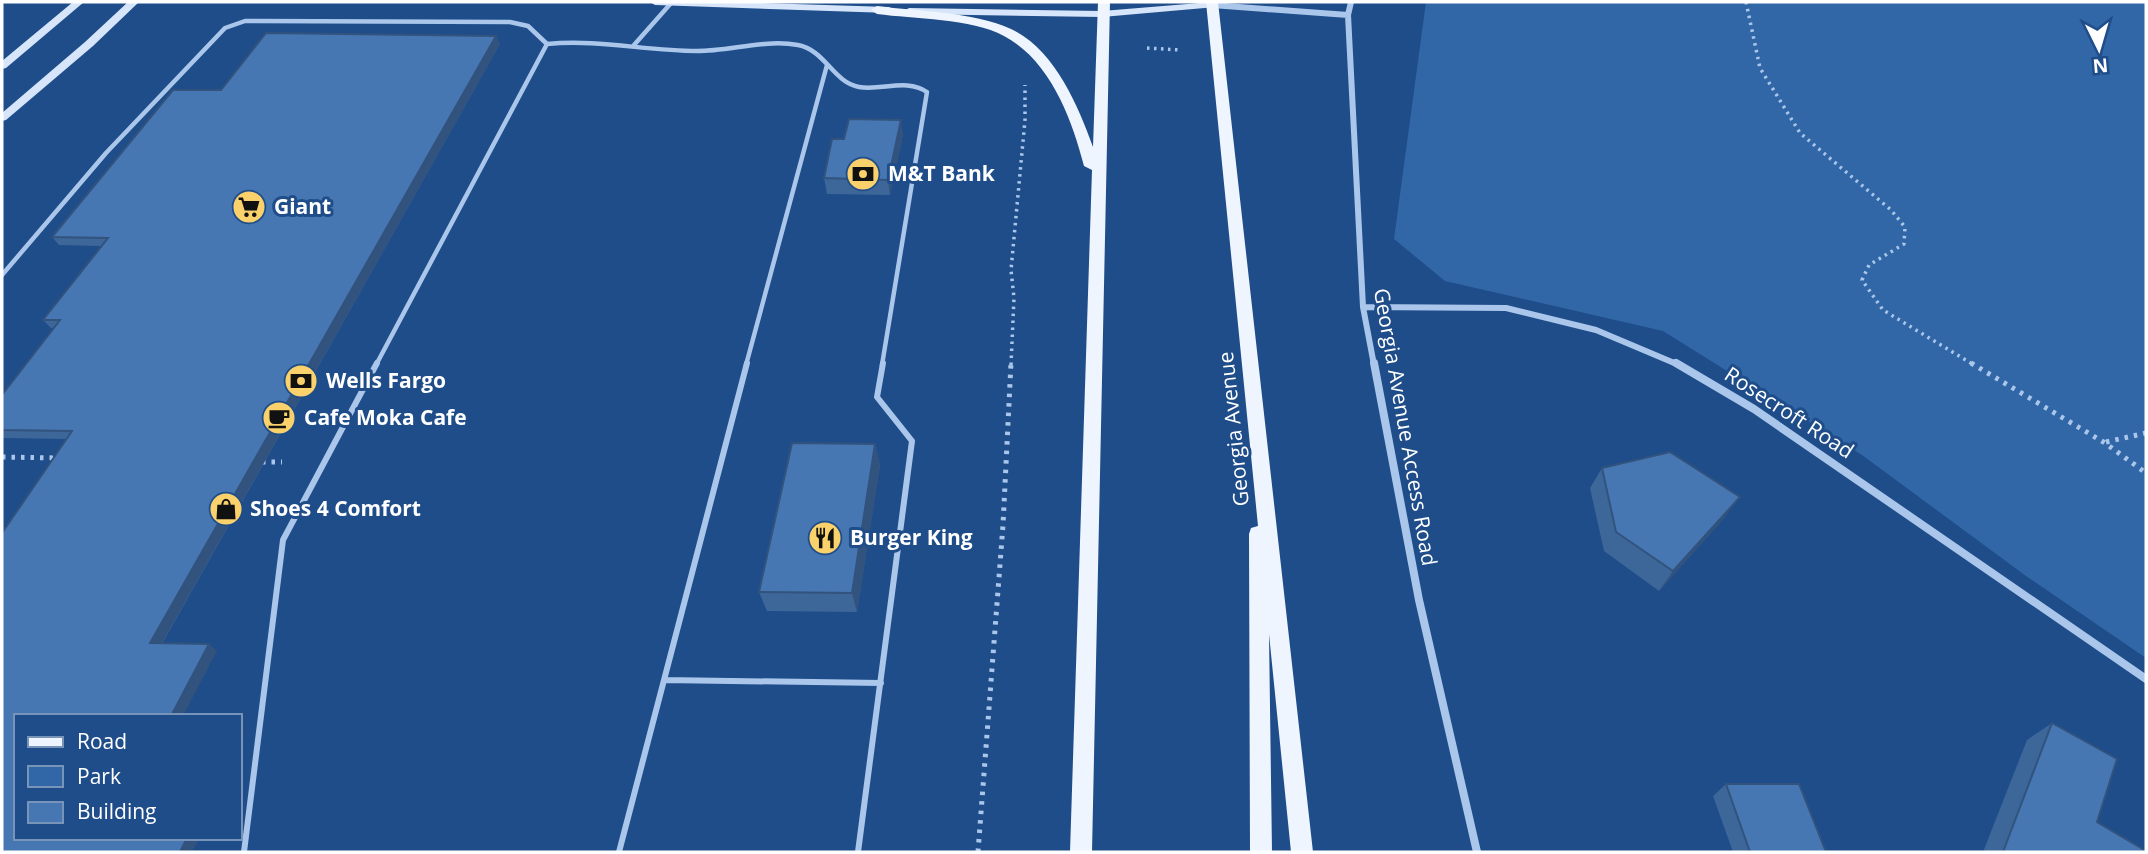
<svg xmlns="http://www.w3.org/2000/svg" width="2148" height="854" font-family="'Open Sans',sans-serif">
<style>
.green{fill:#3267a7}
.lines{fill:none;stroke-linecap:round;stroke-linejoin:round}
.path-far1{stroke:#aac7eb;stroke-width:3.5;stroke-dasharray:2.5 4.5;stroke-linecap:butt}
.path{stroke:#aac7eb;stroke-width:5;stroke-dasharray:3.5 6;stroke-linecap:butt}
.lane-far1{stroke:#aac7eb;stroke-width:4.5}
.lane{stroke:#aac7eb;stroke-width:6}
.street-far1{stroke:#aac7eb;stroke-width:6}
.street{stroke:#aac7eb;stroke-width:8}
.secondary{fill:#d6e5f9;fill-rule:evenodd}
.primary{fill:#eff5fe;fill-rule:evenodd}
.wall{fill:#3d6699}
.shaded-wall{fill:#32537d}
.building{fill:#4777b2;stroke:#32537d;stroke-width:2}
.labels{text-anchor:middle;stroke-width:6;stroke-linejoin:round;paint-order:stroke}
.poi-label{font-size:21px;font-weight:bold;fill:#fff;stroke:#1f4d8a;text-anchor:start}
.street-label{font-size:21px;fill:#fff;stroke:#1f4d8a}
</style>
<rect width="100%" height="100%" fill="#1f4d8a"/>
<path class="green" d="M1426,2H2146V658L2026,576L1862,455L1663,331L1445,281L1394,239Z"/>
<g class="lines">
<path class="path-far1" d="M1746,2L1760,68L1800,133L1891,210L1905,227L1904,244L1869,265L1862,280L1883,310L1974,365
M1147,48L1180,50
M1011,365L1014,298L1011,270L1025,120V85"/>
<path class="path" d="M1971,363L2105,443L2146,473
M2106,442L2146,433
M2,457L57,458
M262,462H282
M978,852L1003,525L1011,363"/>
<path class="lane-far1" d="M547,44C598,39 646,51 697,51C730,51 765,39 798,45C825,50 833,82 859,87C881,91 907,78 927,92L882,365
M634,45L672,2
M2,275L106,153L225,28L245,21L510,22L528,26L547,44
M376,365L547,44
M746,365L827,65"/>
<path class="lane" d="M664,680L881,683
M244,852L283,540L377,363
M619,852L747,363
M858,852L912,441L877,397L883,363"/>
<path class="street-far1" d="M1351,2L1348,15L1363,307L1374,365
M1212,5L1348,15
M1363,307L1506,308L1596,330L1679,365"/>
<path class="street" d="M1374,363L1419,600L1477,852
M1676,363L1754,409L2146,679"/>
<path class="secondary" d="M73,2H84L6,68L2,69V61Z
M128,2H139L93,46L6,120L2,121V113L85,42Z
M650,2H735L889,7L894,10L889,13L655,5Z
M1212,2L1216,3V7L1102,17L909,14L904,11L909,8L1102,11Z"/>
<path class="primary" d="M1098,2H1110L1092,852H1070L1092,170L1084,166C1072,119 1050,60 1004,36C971,18 914,19 877,14L871,10L877,6C920,12 971,11 1011,29C1054,49 1078,105 1093,147Z
M1206,2H1218L1313,852H1291L1269,634L1272,852H1250L1249,534L1251,528L1258,526Z"/>
</g>
<path class="wall" d="M500,44L162,644L217,651L16,838H194L198,841L2,852L67,439L2,438V395L54,328H51L43,320L101,246L59,245L52,237L221,90Z
M903,135L890,195L827,194L824,178L844,139Z
M875,444L880,465L857,612L767,611L759,592Z
M1602,468L1725,517L1659,591L1604,551L1590,488Z
M2052,723L2097,822L2146,852H1983L2027,740Z
M1726,784L1826,852H1733L1713,796Z"/>
<path class="shaded-wall" d="M496,36L500,44L158,650L150,643Z
M901,120L903,135L890,195L888,180Z
M875,444L880,465L857,612L852,593Z
M1740,497L1725,517L1659,591L1673,571Z
M209,644L217,651L183,716H171Z
M187,838H194L198,841L192,852H180Z"/>
<path class="building" d="M266,33L496,36L150,643L209,644L171,716H16V838H187L180,852H2V533L72,431L2,430V395L60,320H43L108,238L52,237L173,90H221Z
M849,119L901,120L888,180L824,178L832,139H844Z
M792,443L875,444L852,593L759,592Z
M1670,452L1740,497L1673,571L1616,532L1602,468Z
M2052,723L2117,759L2097,822L2146,851V852H2003Z
M1726,784H1799L1826,852H1750Z"/>
<defs>
<symbol id="bank-disc" viewBox="-11 -11 22 22"><circle r="9.5" fill="#fad16a" stroke="#1f4d8a"/><path d="M-6-4H6V4H-6ZM0-2.3a2.3 2.3 0 1 0 0 4.6a2.3 2.3 0 1 0 0-4.6Z" fill="#111"/></symbol>
<symbol id="supermarket-disc" viewBox="-11 -11 22 22"><circle r="9.5" fill="#fad16a" stroke="#1f4d8a"/><path d="M-6-5.5h2.5l.6 2H6L4.5 2H-2.5L-4.4-4H-6ZM-1.5 3.2a1.3 1.3 0 1 0 .1 0ZM3 3.2a1.3 1.3 0 1 0 .1 0Z" fill="#111"/></symbol>
<symbol id="cafe-disc" viewBox="-11 -11 22 22"><circle r="9.5" fill="#fad16a" stroke="#1f4d8a"/><path d="M-5.5-4.5H6V0H3Q3 3.5 0 3.5H-2.5Q-5.5 3.5-5.5 0ZM3-3.2v2h1.7v-2ZM-6 4.5H4V6H-6Z" fill="#111"/></symbol>
<symbol id="shop-disc" viewBox="-11 -11 22 22"><circle r="9.5" fill="#fad16a" stroke="#1f4d8a"/><path d="M-5-2.5h2.3a2.7 3.5 0 0 1 5.4 0H5L5.5 6h-11ZM-1.5-2.5h3a1.5 2.3 0 0 0-3 0Z" fill="#111"/></symbol>
<symbol id="restaurant-disc" viewBox="-11 -11 22 22"><circle r="9.5" fill="#fad16a" stroke="#1f4d8a"/><path d="M-5-6h1v4h1v-4h1v4h1v-4h1v5L-1.5 .5V6h-2V.5L-5-1ZM5-6V6H3V1.5H1.5Q1.5-4 5-6Z" fill="#111"/></symbol>
</defs>
<g fill-rule="evenodd">
<use href="#bank-disc" x="844" y="155" width="38" height="38"/>
<use href="#supermarket-disc" x="230" y="188" width="38" height="38"/>
<use href="#bank-disc" x="282" y="362" width="38" height="38"/>
<use href="#cafe-disc" x="260" y="399" width="38" height="38"/>
<use href="#shop-disc" x="207" y="490" width="38" height="38"/>
<use href="#restaurant-disc" x="806" y="519" width="38" height="38"/>
</g>
<g class="labels">
<g class="poi-label">
<text x="888" y="181">M&amp;T Bank</text>
<text x="274" y="214">Giant</text>
<text x="326" y="388">Wells Fargo</text>
<text x="304" y="425">Cafe Moka Cafe</text>
<text x="250" y="516">Shoes 4 Comfort</text>
<text x="850" y="545">Burger King</text>
</g>
<g class="street-label">
<text transform="translate(1789 413) rotate(33)" y="7">Rosecroft Road</text>
<text transform="translate(1405 427) rotate(80)" y="7">Georgia Avenue Access Road</text>
<text transform="translate(1234 429) rotate(-96)" y="7">Georgia Avenue</text>
</g>
</g>
<rect width="2148" height="854" fill="none" stroke="#ffffff" stroke-width="7"/>
<rect x="14" y="714" width="228" height="126" fill="#1f4d8a" stroke="#7994b9" stroke-width="2"/>
<rect x="28" y="737" width="35" height="10" fill="#eff5fe" stroke="#7994b9" stroke-width="2"/>
<text x="77" y="749" font-size="21" fill="#ffffff">Road</text>
<rect x="28" y="766" width="35" height="21" fill="#3267a7" stroke="#7994b9" stroke-width="2"/>
<text x="77" y="784" font-size="21" fill="#ffffff">Park</text>
<rect x="28" y="802" width="35" height="21" fill="#4777b2" stroke="#7994b9" stroke-width="2"/>
<text x="77" y="819" font-size="21" fill="#ffffff">Building</text>
<g transform="translate(2099 49) rotate(175)" stroke="#1f4d8a" stroke-width="5" paint-order="stroke">
<path d="M0-5L12 26L0 18L-12 26Z" fill="#ffffff"/>
<text y="-10" font-size="19" font-weight="bold" text-anchor="middle" fill="#ffffff">N</text>
</g>
</svg>
